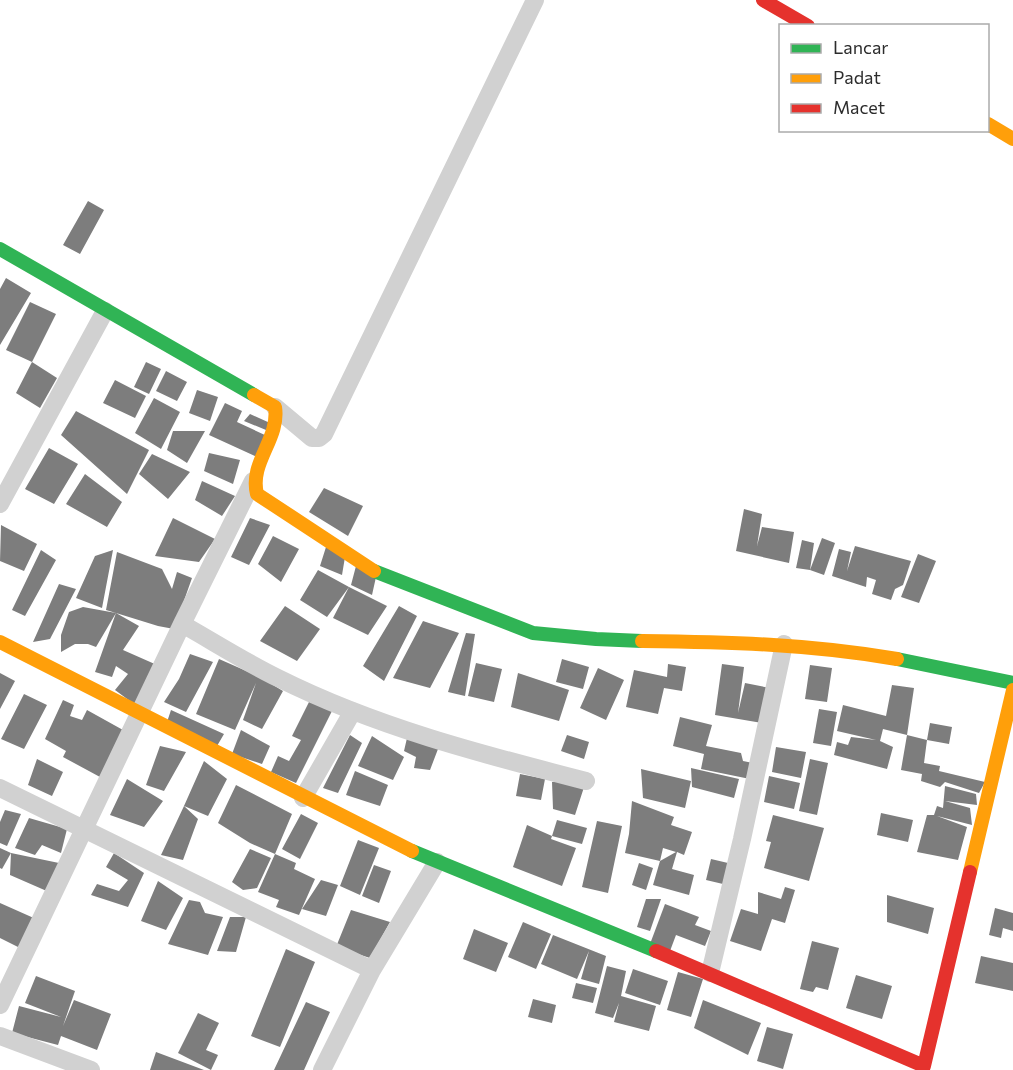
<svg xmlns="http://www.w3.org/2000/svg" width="1013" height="1070" font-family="Commissioner,sans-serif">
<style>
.building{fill:#7d7d7d;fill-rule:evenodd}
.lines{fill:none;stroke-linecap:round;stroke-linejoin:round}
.street{stroke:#d1d1d1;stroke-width:18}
.fast{stroke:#30b455;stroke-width:14}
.slow{stroke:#ff9f0a;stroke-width:14}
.jam{stroke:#e5322d;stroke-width:14}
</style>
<rect width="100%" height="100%" fill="#fff"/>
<path class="building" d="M88,201L104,210L80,254L63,245Z
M6,278L31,293L0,345V289Z
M30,302L56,314L32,362L6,350Z
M32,362L57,378L40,408L16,393Z
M146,362L161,369L149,394L134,387Z
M166,371L187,382L177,401L156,391Z
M115,380L146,396L135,418L103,403Z
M197,390L218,397L210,421L189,413Z
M154,398L180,412L161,449L135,433Z
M225,403L242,411L237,422L267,436L257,457L209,435Z
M76,411L149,450L127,494L61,435Z
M250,414L270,423L266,430L244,421Z
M173,431H205L187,463L167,450Z
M49,448L78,464L54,504L25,489Z
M209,453L240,460L233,484L204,471Z
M152,454L190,472L168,499L139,474Z
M85,474L122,502L107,527L66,504Z
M202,481L235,496L222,516L195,500Z
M324,488L363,506L348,536L309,512Z
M744,509L762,514L757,546L762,527L794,532L789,563L736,551Z
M173,518L215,539L199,562L155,556Z
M250,518L270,525L249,565L231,557Z
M1,525L37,544L24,571L0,561Z
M273,536L299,549L281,582L258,564Z
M822,538L835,543L824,575L810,570L796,568L802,540L814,543L810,570Z
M855,546L911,561L903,585L895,589L891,600L872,594L876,580L867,577L866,587L832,576L839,549L851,552L847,571Z
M326,547L345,557L342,575L320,566Z
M41,550L56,560L25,616L12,610Z
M113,550L102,608L76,598L95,556Z
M117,552L162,569L172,589L177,572L192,578L174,629L158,626L116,613L139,626L123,650L157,665L138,707L115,690L128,674L116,666L112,677L95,672L116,613L96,647L88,644H75L61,652V635L69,612L83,607L116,613L106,610Z
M918,554L936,561L919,603L901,597Z
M356,566L376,577L372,595L351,585Z
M318,570L349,587L327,617L300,600Z
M59,584L76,589L50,639L33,642Z
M349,587L387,606L368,635L333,618Z
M285,606L320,629L297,661L260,641Z
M399,606L417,616L384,681L363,666Z
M423,621L459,633L430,688L393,678Z
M466,633L475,634L465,696L448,692Z
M190,654L213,662L186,712L164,702L179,679Z
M219,659L260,677L283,691L262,729L243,720L256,683L235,730L196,714Z
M562,659L589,667L583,689L556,682Z
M476,663L502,669L494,702L468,696Z
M668,664L686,667L682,691L664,688L658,714L626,707L634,670L667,677Z
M722,664L744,667L738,713L745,683L770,688L762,723L715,715Z
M810,665L832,668L827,702L805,699Z
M598,668L624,680L606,720L580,708Z
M0,673L15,681L0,709Z
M518,673L569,690L559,721L511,707Z
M892,685L914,688L907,735L927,740L930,723L952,727L949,744L927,740L924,763L940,766L939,771L985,782L979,793L945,782L940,787L921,781L922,774L901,770L907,735L883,729L880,741L893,747L887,769L834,755L837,742L848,745L851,737L876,740L837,731L843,705L886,716Z
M24,694L47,705L24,749L1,739Z
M63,700L74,705L70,716L82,720L87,710L123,730L100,777L63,757L66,751L45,739Z
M310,700L332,711L296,783L271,772L278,756L289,761L301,740L292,736Z
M819,709L837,712L831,746L813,743Z
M171,710L224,734L217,746L167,722Z
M680,717L712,725L706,746L741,753L743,761L753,763L750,779L701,769L704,754L673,746Z
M241,730L270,746L262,764L232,754Z
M350,735L362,743L338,793L323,788Z
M567,735L589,742L584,759L561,751Z
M372,736L404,757L393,780L358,766Z
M407,738L438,749L430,770L414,768L416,757L404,751Z
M160,746L186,752L164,791L146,785Z
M776,747L806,752L801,778L772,772Z
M37,759L63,772L52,796L28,785Z
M810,759L828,763L817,815L799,811Z
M204,761L227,779L208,816L184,806Z
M691,768L739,779L734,798L692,787Z
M641,769L691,781L685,808L643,798Z
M355,771L388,785L380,806L346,795Z
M520,774L545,779L541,800L516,796Z
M769,776L800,783L794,809L764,802Z
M127,779L163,801L144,827L110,815Z
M586,781L575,815L553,809L552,782Z
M236,785L292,814L275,854L250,843L218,823Z
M945,786L976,794L977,805L945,801L970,808L972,825L937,816L967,827L958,860L917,852L927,815H934L937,806L943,808Z
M632,801L674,817L671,825L692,832L684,855L677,852L672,869L694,875L689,895L653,885L660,861L625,853L629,834ZM663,848L676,852L660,861Z
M184,806L198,819L183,860L161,855Z
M5,810L21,814L7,846L0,843V822Z
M881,813L913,820L908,842L877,835Z
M301,814L318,823L300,859L282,849Z
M773,815L824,828L809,881L764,868L771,842L766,841Z
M29,818L67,829L61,853L42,845L35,855L15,848Z
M557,820L587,828L582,844L552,836Z
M597,821L622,826L608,893L582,887Z
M527,825L552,836L551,839L576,848L562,886L513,867Z
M358,840L379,848L360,895L340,886Z
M0,848L11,853L2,869L0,868Z
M250,849L271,858L257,888L243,890L232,882Z
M11,853L59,863L49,892L10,875Z
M114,853L144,873L128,907L91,895L97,884L119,891L128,880L106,867Z
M275,854L296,863L294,869L315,879L299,915L276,907L279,900L258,892Z
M711,859L728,863L723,884L706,880Z
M639,863L653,868L646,890L632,885Z
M374,865L391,871L379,903L362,896Z
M321,880L338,885L326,916L302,909Z
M158,881L183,898L166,930L141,921Z
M785,887L795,890L785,923L772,919L761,951L730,941L741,909L758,914V892L781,899Z
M887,895L934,908L928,934L887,922Z
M646,899H661L650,931L637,927Z
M189,900L200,902L205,913L223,917L208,955L168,944Z
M0,903L36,919L22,949L0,938Z
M665,904L699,917L695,925L711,931L705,946L676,935L670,951L650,944Z
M995,908L1013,913V931L1003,928L1001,938L989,935Z
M351,910L390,922L370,958L336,947Z
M230,917H246L236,952L217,951Z
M523,922L551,934L536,969L508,957Z
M474,929L508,943L496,972L463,959Z
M553,935L606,956L599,984L581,979L589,951L577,979L541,964Z
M812,941L839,948L828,990L816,987L813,992L800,989Z
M286,949L315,962L280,1047L251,1036Z
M981,956L1013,963V991L975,983Z
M607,966L626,971L621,996L656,1006L649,1031L614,1022L619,1003L613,1018L595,1013Z
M633,969L668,981L660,1005L625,993Z
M678,972L703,979L691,1017L667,1010Z
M856,975L892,986L882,1019L846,1008Z
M36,976L75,991L63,1026L74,1000L111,1014L97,1050L61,1036L58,1045L12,1033L19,1006L61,1017L25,1003Z
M576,983L597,988L593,1003L572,998Z
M533,999L556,1005L552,1023L528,1017Z
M703,1000L761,1023L748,1055L694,1028Z
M306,1002L330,1012L304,1070H274Z
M198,1013L219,1023L206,1050L218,1055L211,1070L178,1053Z
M767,1027L793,1034L783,1069L757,1061Z
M156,1052L204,1070H150Z"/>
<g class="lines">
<path class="street" d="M275,407L312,438H319L324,434L535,0
M0,504L105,311
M182,624C214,642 245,662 278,678C376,727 481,754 586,781
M0,788L372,970
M303,798L353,711
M710,973L742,839L784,644
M0,1005L182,624L253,481
M0,1036L91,1070
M322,1070L372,970L437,862"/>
<path class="fast" d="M0,249L254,395
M374,571L533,633L596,639L642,641
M897,659L1013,683
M412,851L656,951"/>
<path class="slow" d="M988,124L1013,139
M254,395L275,407C280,439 249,462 257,494L374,571
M642,641C729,642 811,644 897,659
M0,642L412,851
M970,872L1013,690"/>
<path class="jam" d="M763,0L808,26
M656,951L924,1066L970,872"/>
</g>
<rect x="779" y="24" width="210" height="108" fill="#ffffff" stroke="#ababab" stroke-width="1.5"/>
<rect x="791" y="44" width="30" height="9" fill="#30b455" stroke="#ababab" stroke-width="1.5"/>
<text x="833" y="54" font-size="18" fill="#2c2c2c">Lancar</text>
<rect x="791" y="74" width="30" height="9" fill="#ff9f0a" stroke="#ababab" stroke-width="1.5"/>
<text x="833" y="84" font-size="18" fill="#2c2c2c">Padat</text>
<rect x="791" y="104" width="30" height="9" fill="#e5322d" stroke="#ababab" stroke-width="1.5"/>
<text x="833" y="114" font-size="18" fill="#2c2c2c">Macet</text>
</svg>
